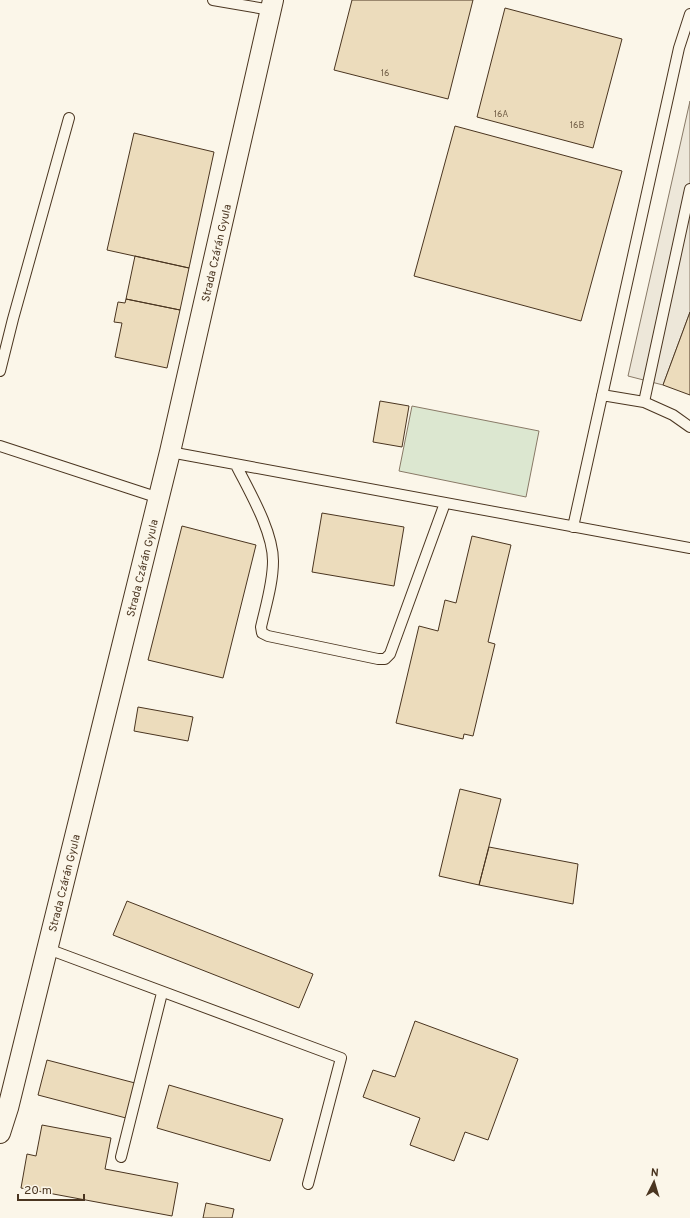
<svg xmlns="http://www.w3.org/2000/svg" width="690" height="1218" font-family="Overpass,sans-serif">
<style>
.pitch{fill:#dce7d0;stroke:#887966}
.parking{fill:#ede7d9;stroke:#887966}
.building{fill:#ecdcbc;stroke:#4a3520}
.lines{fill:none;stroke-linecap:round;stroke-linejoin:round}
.lane-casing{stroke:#4a3520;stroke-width:12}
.street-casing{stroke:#4a3520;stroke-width:22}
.lane{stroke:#fbf6e9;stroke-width:10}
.street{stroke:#fbf6e9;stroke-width:20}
.labels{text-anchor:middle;stroke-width:3;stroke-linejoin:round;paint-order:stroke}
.number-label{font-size:9px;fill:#725f47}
.street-label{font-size:11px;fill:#4a3520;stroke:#fbf6e9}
</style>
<rect width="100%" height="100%" fill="#fbf6e9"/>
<path class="pitch" d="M412,406L539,431L526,497L399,471Z"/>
<path class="parking" d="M690,101V312L663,385L628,376Z"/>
<path class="building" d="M352,0H473L448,99L334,70Z
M505,8L622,39L593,148L477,117Z
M455,126L622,171L581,321L414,276Z
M134,133L214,152L189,268L107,250Z
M135,256L189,268L180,310L126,299Z
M126,299L180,310L167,368L115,357L122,323L114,322L118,302L125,303Z
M690,312V395L663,385Z
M380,401L409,406L402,447L373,442Z
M322,513L404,527L394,586L312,572Z
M182,526L256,545L223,678L148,660Z
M472,536L511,545L488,642L495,644L473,736L464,734L463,739L396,723L419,626L438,631L445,600L456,603Z
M138,707L193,717L188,741L134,731Z
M460,789L501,799L479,885L439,876Z
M489,847L578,864L573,904L479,885Z
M127,901L313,974L299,1008L113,935Z
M415,1021L518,1059L488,1140L465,1132L454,1161L410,1145L420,1118L363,1097L373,1070L395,1077Z
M47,1060L135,1083L126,1118L38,1095Z
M169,1085L283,1119L270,1161L157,1128Z
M42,1125L111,1138L105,1169L178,1183L172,1216L21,1188L27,1154L36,1156Z
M206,1203L234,1209L232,1218H203Z"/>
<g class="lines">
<defs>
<path id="lane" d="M213,0L271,10
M0,371L13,319L69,118
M602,395L644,402L673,415L690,427
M644,402L690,189
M0,446L159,498
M170,452L690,548
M236,465C249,491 273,531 273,561C273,583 266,605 261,627L262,633L268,636L378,659H385L390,654L445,503
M573,527L679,48L690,14
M48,949L341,1058L308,1184
M121,1157L162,993"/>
<path id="street" d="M0,1133L8,1108L170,452L273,0"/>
</defs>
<use href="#lane" class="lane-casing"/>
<use href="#street" class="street-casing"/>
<use href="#lane" class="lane"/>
<use href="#street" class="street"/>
</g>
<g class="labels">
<g class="number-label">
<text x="385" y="76">16</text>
<text x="501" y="117">16A</text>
<text x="577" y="128">16B</text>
</g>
<g class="street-label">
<text transform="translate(216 253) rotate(-77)" y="4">Strada Czárán Gyula</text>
<text transform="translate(142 568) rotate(-76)" y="4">Strada Czárán Gyula</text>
<text transform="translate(64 883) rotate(-76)" y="4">Strada Czárán Gyula</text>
</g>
</g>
<g transform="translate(654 1182) rotate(5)" stroke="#fbf6e9" stroke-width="3" paint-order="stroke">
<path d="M0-3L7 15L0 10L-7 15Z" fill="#4a3520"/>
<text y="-6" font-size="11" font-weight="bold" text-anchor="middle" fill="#4a3520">N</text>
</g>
<path d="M18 1194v6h66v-6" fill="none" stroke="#4a3520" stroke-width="2"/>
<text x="24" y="1194" font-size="12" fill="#4a3520" stroke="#fbf6e9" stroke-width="3" paint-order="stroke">20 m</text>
</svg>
